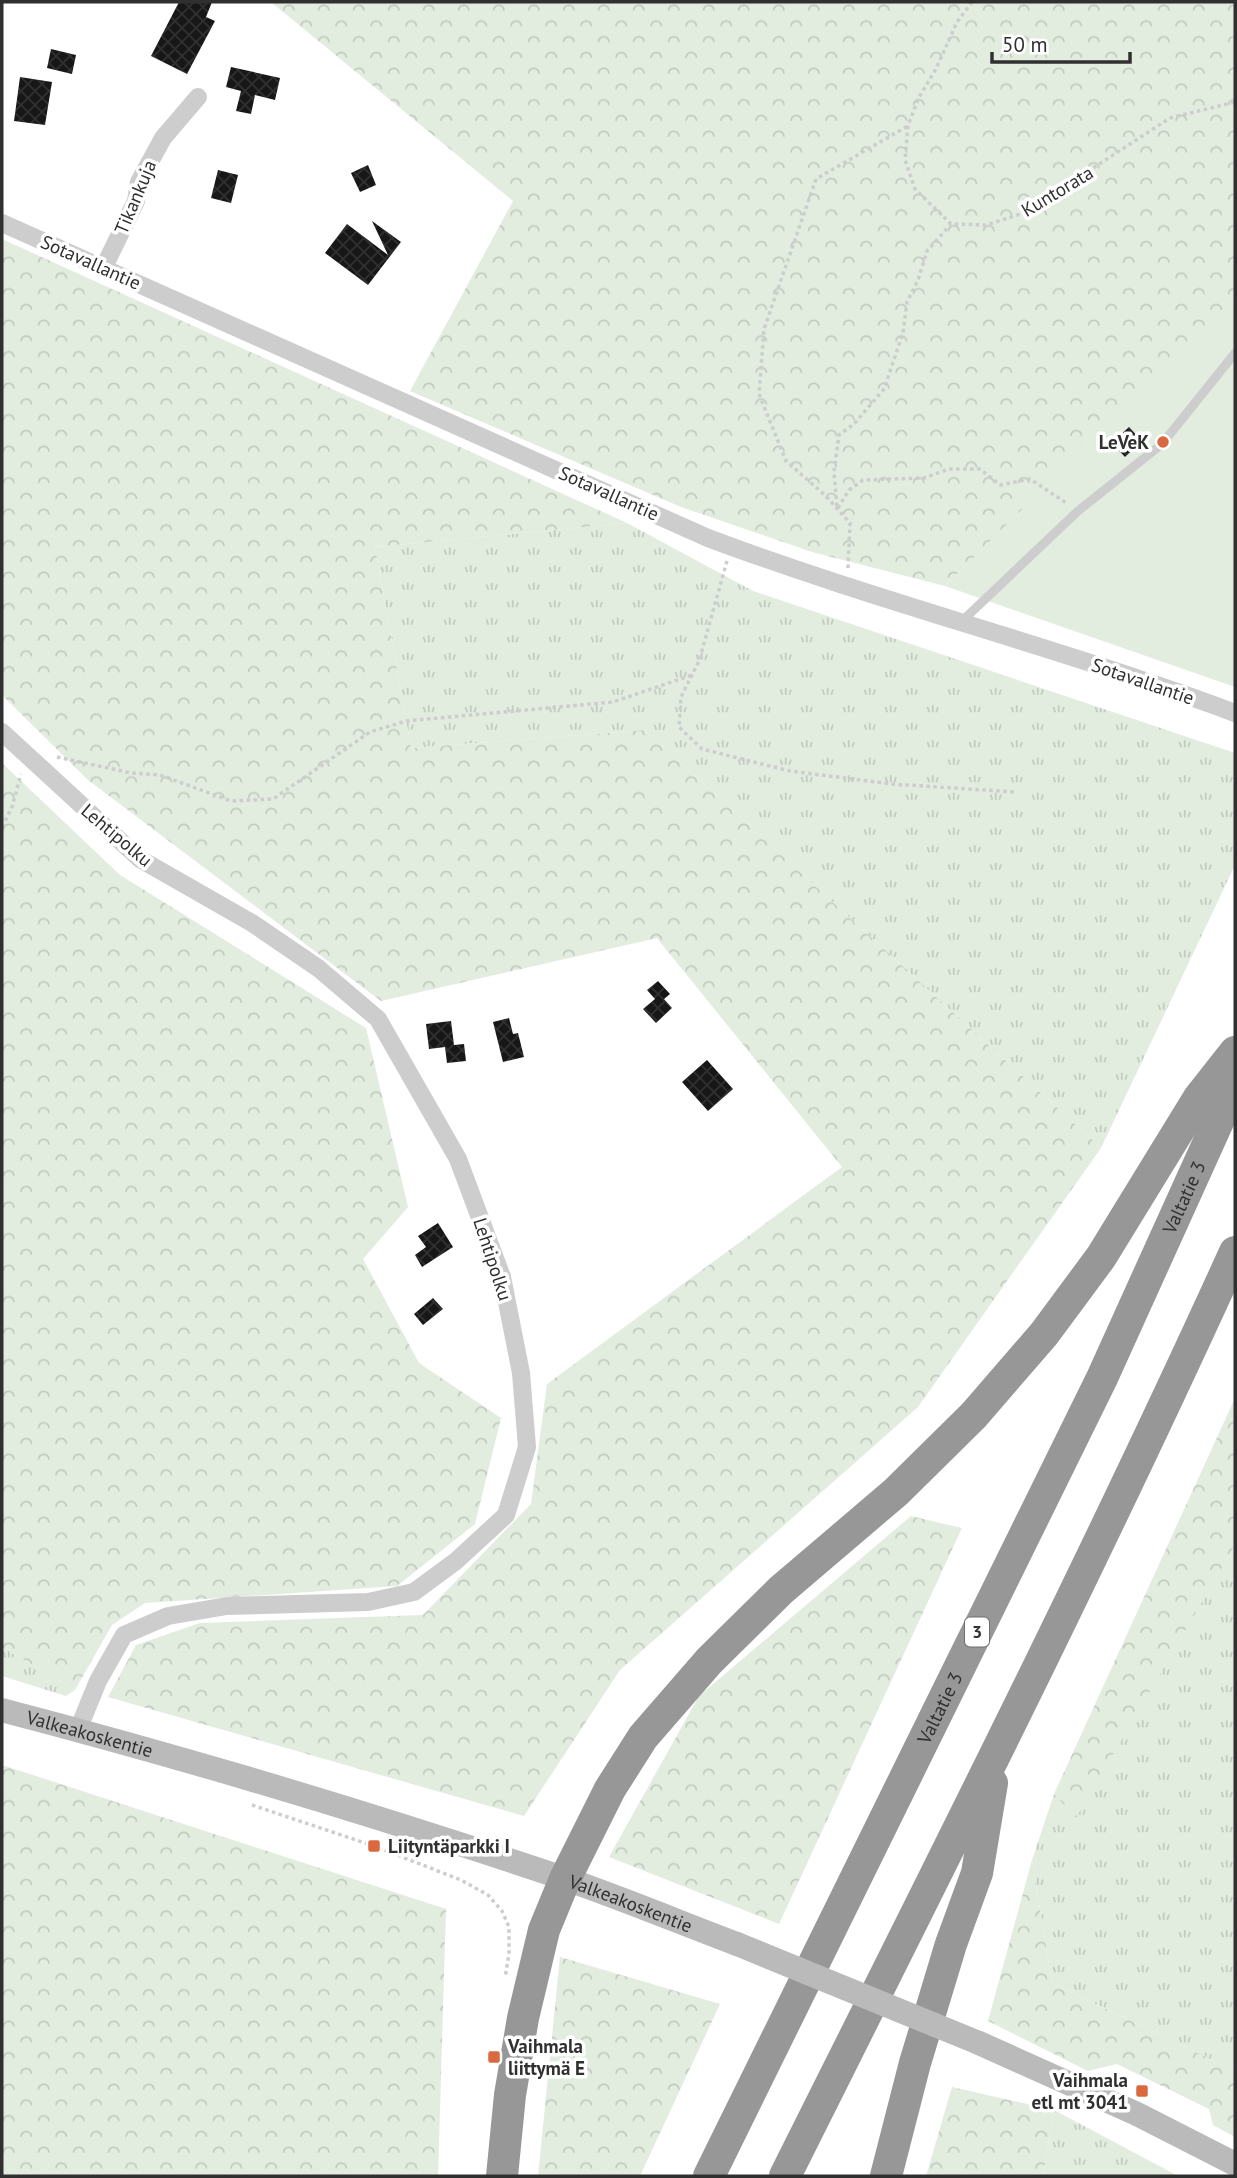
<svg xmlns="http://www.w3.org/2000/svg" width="1237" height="2178" font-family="'PT Sans',sans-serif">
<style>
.grass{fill:url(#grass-tufts)}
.forest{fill:url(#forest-crowns)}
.pitch{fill:#e2ecdf}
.building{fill:url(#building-cross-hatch)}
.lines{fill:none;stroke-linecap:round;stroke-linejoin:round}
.path{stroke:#cdcdcd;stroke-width:3.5;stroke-dasharray:3.5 3.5;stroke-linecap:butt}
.lane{stroke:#cdcdcd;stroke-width:9}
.street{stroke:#cdcdcd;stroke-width:18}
.secondary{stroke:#bababa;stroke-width:24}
.highway{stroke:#979797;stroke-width:32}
.secondary-bridge{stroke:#bababa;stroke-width:24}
.poi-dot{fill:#da693f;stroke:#fff;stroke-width:2.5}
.labels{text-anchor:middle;stroke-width:7;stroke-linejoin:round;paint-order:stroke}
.shield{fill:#fff;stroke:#6e6e6e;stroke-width:2}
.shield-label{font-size:18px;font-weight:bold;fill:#303030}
.street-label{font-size:19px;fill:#303030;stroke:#fff}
.poi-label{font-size:19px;font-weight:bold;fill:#303030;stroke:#fff;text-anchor:end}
</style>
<defs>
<pattern id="grass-tufts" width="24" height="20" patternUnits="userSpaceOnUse" patternTransform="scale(1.75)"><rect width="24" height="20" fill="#e2ecdf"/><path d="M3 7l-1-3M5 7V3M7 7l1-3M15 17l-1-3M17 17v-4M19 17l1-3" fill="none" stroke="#c2cbc0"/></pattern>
<pattern id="forest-crowns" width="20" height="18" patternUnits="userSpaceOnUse" patternTransform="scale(1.75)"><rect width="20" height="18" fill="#e2ecdf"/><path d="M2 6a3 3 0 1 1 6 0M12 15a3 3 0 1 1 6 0" fill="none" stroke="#c2cbc0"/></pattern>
<pattern id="building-cross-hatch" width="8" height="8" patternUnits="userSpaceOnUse" patternTransform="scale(1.75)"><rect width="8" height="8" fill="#171717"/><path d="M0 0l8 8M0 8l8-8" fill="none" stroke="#303030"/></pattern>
</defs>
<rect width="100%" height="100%" fill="#fff"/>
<path class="grass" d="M627,523L753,591L1235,753V865L1101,1148L645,730L411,748L375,547Z
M1235,1545V2071L1052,1983L1032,1860L1054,1794L1076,1817Z
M2,1647L75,1690L66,1696L2,1676Z
M1054,2110L1178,2176H1043Z"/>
<path class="forest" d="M271,2H1235V298L945,586L812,552L681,507L410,391L513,201Z
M2,239L627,523L375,547L411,748L645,730L1101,1148L918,1407L620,1670L524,1816L108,1697L136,1645L200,1623L423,1615L531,1504L547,1384L842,1167L657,938L381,1001L88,780L2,695Z
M2,763L120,875L366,1028L408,1207L363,1259L419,1363L501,1418L475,1524L397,1586L145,1603L112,1625L75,1690L2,1647Z
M1235,1398V1545L1076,1818L1054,1794Z
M911,1516L962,1528L779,1924L609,1857L699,1696Z
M2,1765L446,1909L438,2176H2Z
M1032,1860L1052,1983L1235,2071V2137L1213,2125L1209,2109L1117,2064L1088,2071L988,2021Z
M560,1957L720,2004L640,2176H538Z
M952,2087L1054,2110L1043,2176H926Z"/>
<path class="pitch" d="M1235,298V687L945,586Z"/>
<path class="building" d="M179,2H212L206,17L215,21L187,74L151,56Z
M51,49L76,55L72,74L47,68Z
M231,67L280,78L275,100L255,95L251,114L236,111L241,91L226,87Z
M20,77L52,82L45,125L14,121Z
M368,165L376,185L360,192L351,173Z
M218,170L238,175L231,203L211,198Z
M372,221L401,242L368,285L325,253L347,224L388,255Z
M1129,427L1142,441L1125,457L1112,443Z
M658,981L670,994L664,999L672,1008L656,1023L643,1009L655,999L647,990Z
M509,1018L513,1034L518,1033L524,1057L503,1062L493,1022Z
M451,1021L454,1045L464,1044L466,1061L447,1063L445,1047L429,1049L426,1024Z
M707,1060L733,1089L708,1111L682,1082Z
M438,1223L453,1247L422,1267L415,1255L426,1247L418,1236Z
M433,1298L443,1309L423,1325L414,1314Z"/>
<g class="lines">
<path class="path" d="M972,2L957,22L936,69L918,99L908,126L905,160L915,189L951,224L986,225L1024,213L1170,118L1235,102
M837,506L834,472L839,435L854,424L884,389L903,333L907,302L918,280L927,251L951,224
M838,508L849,490L863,480L924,478L949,469H980L1000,485L1030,479L1068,504
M727,561L699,661L681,697L679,727L702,749L790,771L892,784L1015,792
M848,568L850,523L826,496L786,461L759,394L764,329L816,179L908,126
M57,757L131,773L160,775L231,801L273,799L370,732L406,721L613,702L692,675
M2,827L12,807L21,774
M252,1805L374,1846L461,1880L488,1895L502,1911L509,1927V1954L505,1978"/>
<path class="lane" d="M961,622L1078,511L1162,444L1235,353"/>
<path class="street" d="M2,223L708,538C881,603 1062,648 1235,713
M104,267L136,201L139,182L163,138L198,97
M2,732L140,859L252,923L318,968L378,1019L458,1159L502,1277L521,1373L527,1447L506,1515L456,1561L414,1592L368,1602L227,1606L168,1616L124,1635L98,1681L78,1730"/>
<g class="secondary">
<path id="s1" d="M2,1710C190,1759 378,1816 563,1878C621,1898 679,1922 737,1944"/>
<path d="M979,2043L1137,2114L1235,2164"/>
</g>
<g class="highway">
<path d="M502,2176L510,2095L523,2018L544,1930L565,1879L610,1789L643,1737L709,1661L781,1590L896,1492L974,1415L1044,1334L1101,1257L1198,1099L1235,1052"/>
<path id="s2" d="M709,2176L1102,1378L1235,1084"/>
<path d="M785,2176C938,1870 1093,1564 1235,1252"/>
<path d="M886,2176L915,2063L951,1944L977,1873L992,1783"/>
</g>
<path class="secondary-bridge" d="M737,1944L979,2043"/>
</g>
<g class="poi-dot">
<circle cx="1163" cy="442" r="7"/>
<rect x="367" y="1839" width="14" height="14" rx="3.5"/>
<rect x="487" y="2050" width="14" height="14" rx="3.5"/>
<rect x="1135" y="2084" width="14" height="14" rx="3.5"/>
</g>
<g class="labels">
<rect class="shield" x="965" y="1617.5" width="24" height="29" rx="5"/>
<g class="shield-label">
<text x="977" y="1638">3</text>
</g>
<g class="street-label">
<text transform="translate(1057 191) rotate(-31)" y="7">Kuntorata</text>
<text transform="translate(135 197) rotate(-67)" y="7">Tikankuja</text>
<text transform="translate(91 262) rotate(24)" y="7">Sotavallantie</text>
<text transform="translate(609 493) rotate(24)" y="7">Sotavallantie</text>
<text transform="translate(1143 681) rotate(19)" y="7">Sotavallantie</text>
<text transform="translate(117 835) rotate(40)" y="7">Lehtipolku</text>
<text dy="7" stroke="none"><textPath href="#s2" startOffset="1088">Valtatie 3</textPath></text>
<text transform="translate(493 1259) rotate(72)" y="7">Lehtipolku</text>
<text dy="7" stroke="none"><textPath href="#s2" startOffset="522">Valtatie 3</textPath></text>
<text dy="7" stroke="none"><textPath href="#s1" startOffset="91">Valkeakoskentie</textPath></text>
<text dy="7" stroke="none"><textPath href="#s1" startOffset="658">Valkeakoskentie</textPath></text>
</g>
<g class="poi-label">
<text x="1149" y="449">LeVeK</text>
<text x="388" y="1853" text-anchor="start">Liityntäparkki I</text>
<text x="508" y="2053" text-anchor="start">Vaihmala<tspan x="508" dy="22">liittymä E</tspan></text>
<text x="1128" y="2087">Vaihmala<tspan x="1128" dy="22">etl mt 3041</tspan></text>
</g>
</g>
<rect width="1237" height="2178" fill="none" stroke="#303030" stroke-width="7"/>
<path d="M992 52v10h138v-10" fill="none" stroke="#303030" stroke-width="3.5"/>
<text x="1002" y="52" font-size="21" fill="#303030" stroke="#ffffff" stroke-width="5" paint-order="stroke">50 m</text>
</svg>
